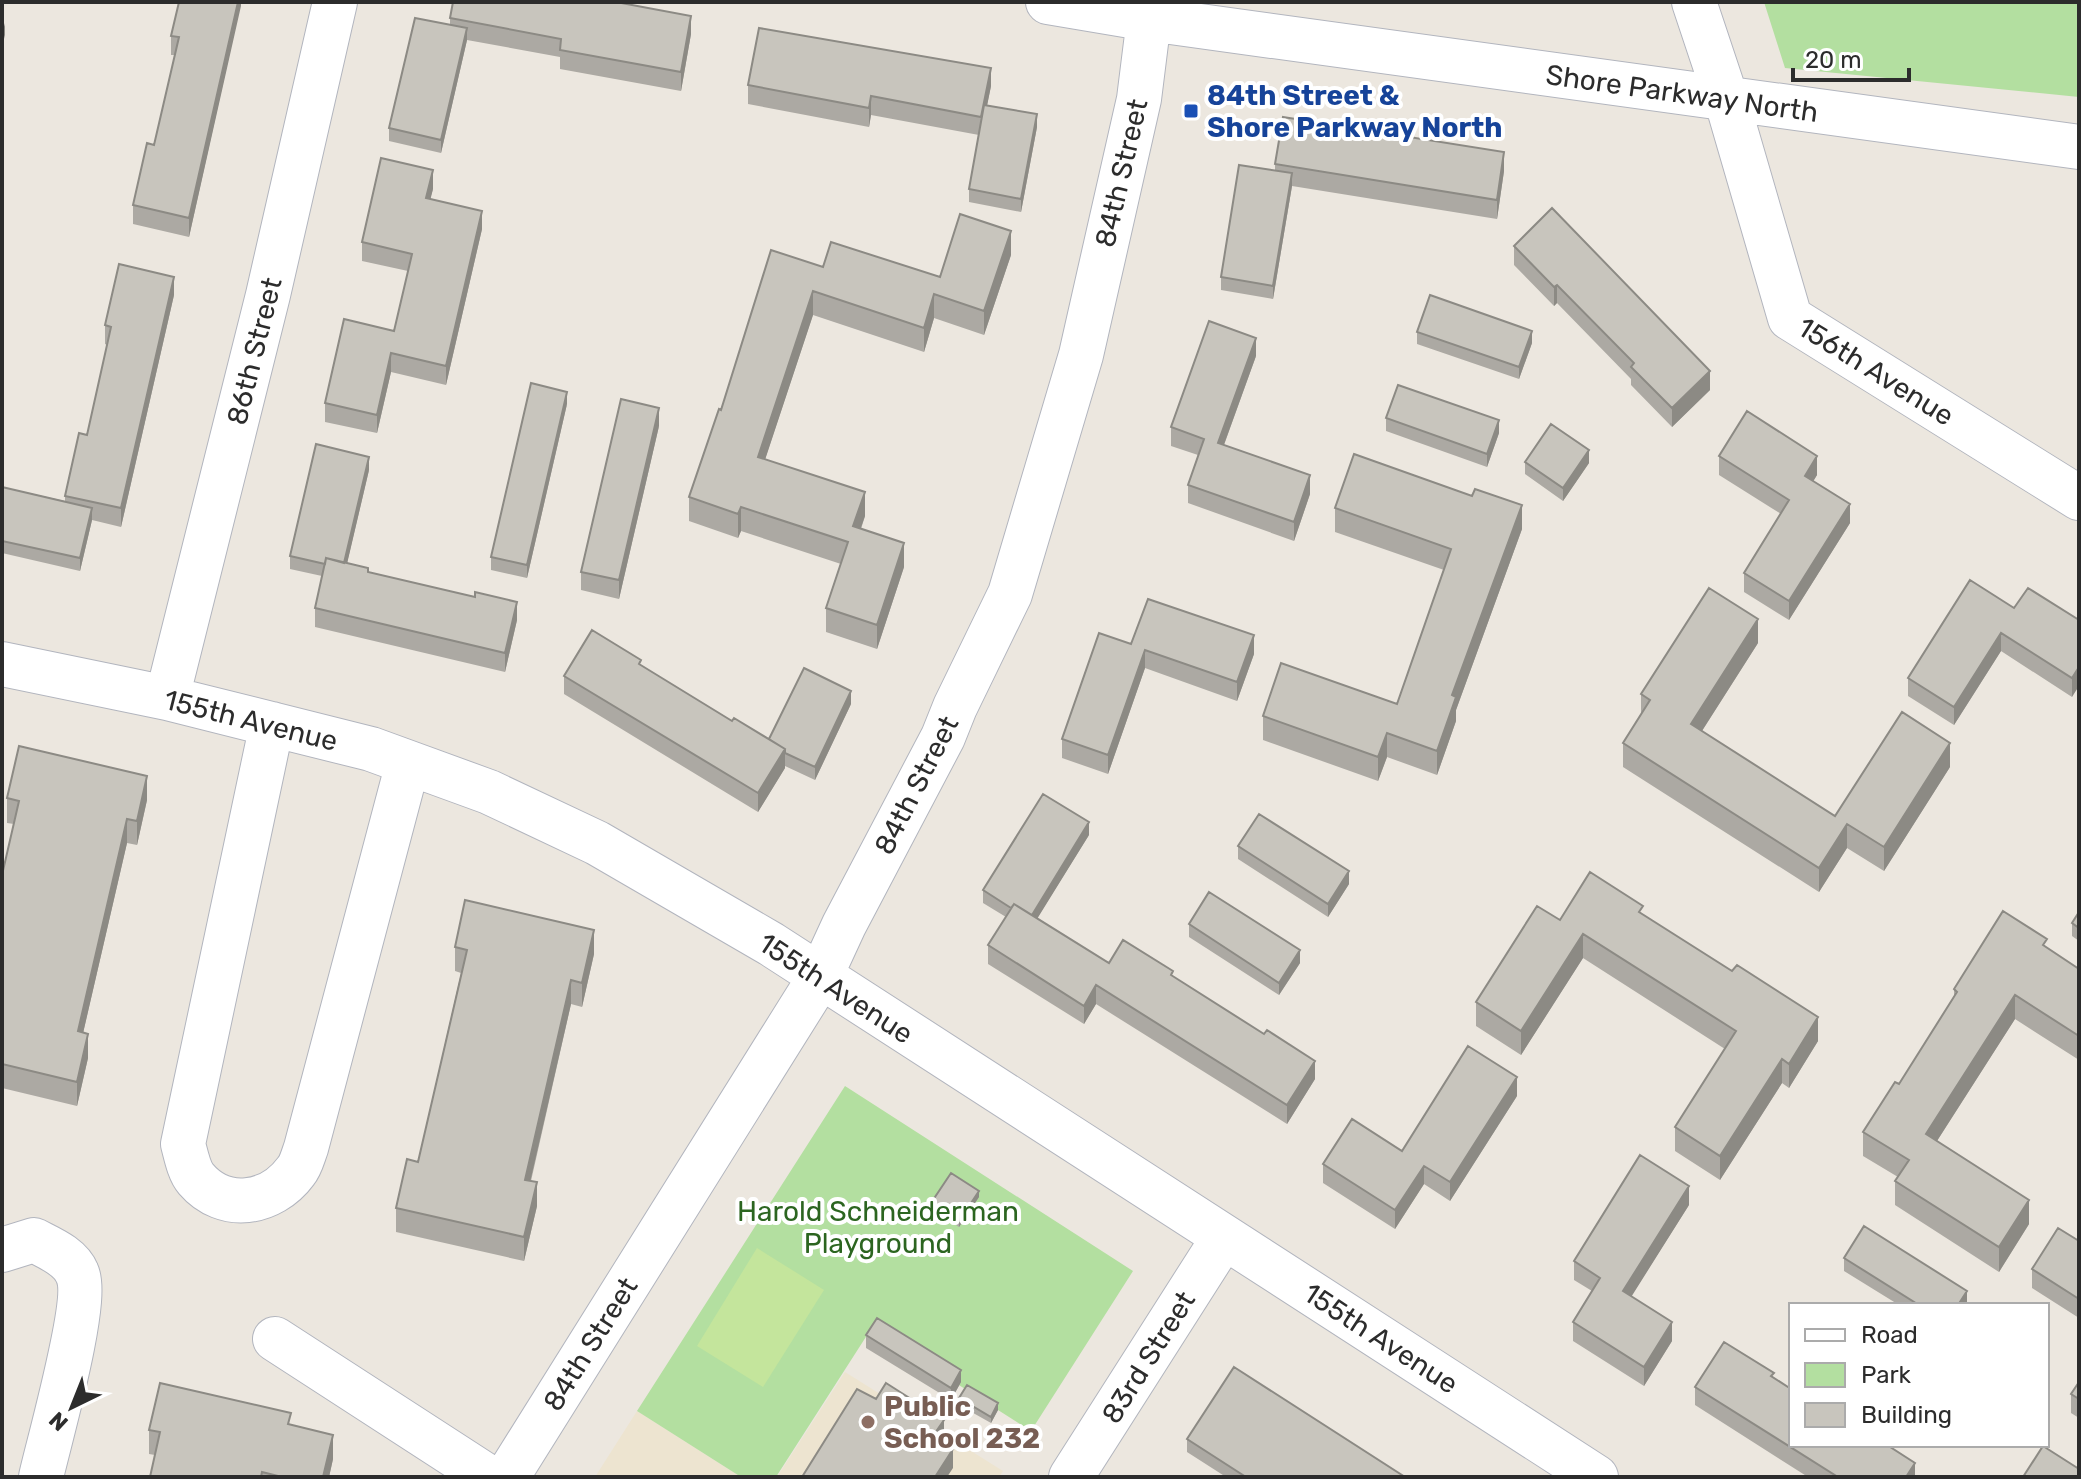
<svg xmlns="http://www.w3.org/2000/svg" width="2081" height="1479" font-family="Rubik,sans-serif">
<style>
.education{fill:#ede4d0}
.green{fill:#b3dfa0}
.pitch{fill:#c4e59c}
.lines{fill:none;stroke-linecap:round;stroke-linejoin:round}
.minor-casing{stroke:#b2b5be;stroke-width:46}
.minor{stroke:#fff;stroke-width:44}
.wall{fill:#aca9a3}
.shaded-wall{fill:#8c8a84}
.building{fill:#c8c5bd;stroke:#8c8a84;stroke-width:2}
.transit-dot{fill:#1a4fb4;stroke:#fff;stroke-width:3}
.education-dot{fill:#8d6e63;stroke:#fff;stroke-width:3}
.labels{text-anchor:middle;stroke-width:8;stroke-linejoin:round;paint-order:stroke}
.street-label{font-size:28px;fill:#2c2c2c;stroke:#fff}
.transit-label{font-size:28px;font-weight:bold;fill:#164399;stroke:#fff;text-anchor:start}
.park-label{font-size:28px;fill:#2c6520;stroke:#fff}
.education-label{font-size:28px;font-weight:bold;fill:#785e54;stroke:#fff;text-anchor:start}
</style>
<rect width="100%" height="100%" fill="#ece7df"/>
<path class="education" d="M845,1372L1003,1471L999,1477H777Z
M637,1411L741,1477H595Z"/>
<path class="green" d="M1764,2H2079V97L1785,68Z
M845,1086L1133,1271L1031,1431L871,1329L776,1477H741L637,1411Z"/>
<path class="pitch" d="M757,1248L824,1290L763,1387L697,1346Z"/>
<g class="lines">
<defs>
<path id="minor" d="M1048,2L1149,19L2079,147
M1694,2L1726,98L1790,318L2079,498
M2,664L167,698L371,749L489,792L597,843L771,944L1596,1477
M167,698L268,295L335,2
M272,724L183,1144C186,1155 189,1171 196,1179C224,1212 271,1205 296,1171C301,1165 303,1156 306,1148L408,763
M2,1250L34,1240C49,1248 70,1256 77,1273C90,1300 49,1441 41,1477
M275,1339L488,1477
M507,1477L820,977L844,925L943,737L955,707L1010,594L1081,355L1139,99L1149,19
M1071,1477L1224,1237"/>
</defs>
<use href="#minor" class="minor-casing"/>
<use href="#minor" class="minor"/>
</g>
<path class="wall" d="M241,2L189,237L133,224V205L154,145L175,55H171V36Z
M450,18L691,34L681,91L560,69V57L467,40L441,153L389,141V128L450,24Z
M748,85L991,86L987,105L1037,127L1021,212L969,202V189L979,135L871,115L869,127L748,104Z
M1275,164L1504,171L1497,219L1292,186L1273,299L1221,290V277L1275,171Z
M433,189L430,199L482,229L446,385L391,372L377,433L325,422V403L394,331L408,271L362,261V242Z
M1514,246L1710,390L1672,427L1631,385V379L1557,303L1554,306L1514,265Z
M1011,255L984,335L934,318L924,352L813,315L765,459L865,516L861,529L904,567L877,649L826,632V608L841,564L741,531L738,538L689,521V497L721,410L823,267L940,277Z
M174,295L121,527L92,520L80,571L2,553V487L65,501V496L87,435L107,345L105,344V325Z
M1417,332L1532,343L1519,379L1417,344Z
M1256,356L1224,445L1310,494L1294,541L1188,503V485L1198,455L1171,446V427Z
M567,404L527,578L491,570V557Z
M1386,418L1499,433L1487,467L1386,431Z
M659,426L619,599L581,590V572Z
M1719,456L1817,475L1813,481L1850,523L1789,620L1744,592V573L1781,514L1719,475Z
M1525,462L1589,463L1563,501L1525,474Z
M369,470L347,563L368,572L517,620L505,672L315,627V608L322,576L290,569V556Z
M1335,508L1522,529L1456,710V721L1437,775L1387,757L1378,781L1263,740V716L1397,704L1444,570L1335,532Z
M2014,608L2079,620L2072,697L2001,651L1954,725L1908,696V678Z
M1758,643L1702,731L1835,816L1950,767L1884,871L1847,848L1819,892L1623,767V743L1641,714V694Z
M1131,644L1254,654L1237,701L1145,668L1108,774L1062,758V739Z
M641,666L732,721L769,739L851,704L815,780L785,766V768L758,812L564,694V676Z
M7,798L147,800L137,845L127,843L83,1033L88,1058L77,1106L2,1088V875L14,824L7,823Z
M1089,835L1037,918L1109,963L1173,976L1315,1079L1287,1124L1096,1004L1084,1024L988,964V945L1006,917L983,903V890Z
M1238,846L1349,884L1328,917L1238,859Z
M2079,912V941L2072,936V923Z
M1643,914L1818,1041L1789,1088L1782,1083L1720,1180L1675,1151V1127L1725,1049L1583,958L1521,1055L1476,1026V1002L1560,920Z
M1189,924L1300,963L1279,995L1189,937Z
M455,947L594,954L582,1007L571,1004L531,1181L537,1206L524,1261L396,1232V1208L418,1162L461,973L455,971Z
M2047,948L2079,969V1060L2015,1019L1937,1141L2029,1224L1999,1272L1895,1205V1181L1898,1177L1863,1156V1132L1899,1084L1954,997V989Z
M1517,1096L1450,1201L1424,1184L1395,1229L1323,1183V1164L1402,1151Z
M979,1197L959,1227L931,1209V1203Z
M1689,1205L1631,1296L1672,1341L1644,1386L1573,1341V1322L1592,1291L1574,1280V1261Z
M2079,1241V1318L2032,1288V1269Z
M1844,1258L1967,1303L1966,1305H1899L1844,1271Z
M866,1335L961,1382L951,1400L866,1348Z
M1774,1378L1915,1477H1808L1695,1405V1387Z
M2079,1382V1418L2071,1413V1394Z
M959,1398L998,1410L991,1423L959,1405Z
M291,1425L333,1459L329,1477H150L155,1455L149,1454V1430Z
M1187,1439L1405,1477H1226L1187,1452Z"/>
<path class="shaded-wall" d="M238,2H241V6L189,237V218Z
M691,16V34L681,91V72Z
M5,23V35L2,47V34Z
M467,28V40L441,153V140Z
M991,68V86L981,136V117Z
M871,96V115L869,127V108Z
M1037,114V127L1021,212V199Z
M1504,152V171L1497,219V200Z
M433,170V189L426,217V198Z
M1292,173V186L1273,299V286Z
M482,211V229L446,385V366Z
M1011,231V255L984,335V311Z
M174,277V295L121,527V508Z
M1557,285V303L1554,306V287Z
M813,291V315L758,481V457Z
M934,294V318L924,352V328Z
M1532,331V343L1519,379V367Z
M1256,338V356L1218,461V443Z
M391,353V372L377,433V415Z
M1710,371V390L1672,427V408Z
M567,392V404L527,578V565Z
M659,408V426L619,599V580Z
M1499,420V433L1487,467V454Z
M1589,450V463L1563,501V488Z
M1817,456V475L1805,495V476Z
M369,457V470L343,581V568Z
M1310,475V494L1294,541V522Z
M865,492V516L853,550V526Z
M1850,504V523L1789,620V601Z
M1522,505V529L1456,710V721L1437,775V751L1452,695Z
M741,507V531L738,538V514Z
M92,508V520L80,571V558Z
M904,543V567L877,649V625Z
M517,602V620L505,672V653Z
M1758,619V643L1691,748V724Z
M2001,633V651L1954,725V707Z
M1254,635V654L1237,701V682Z
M1145,650V668L1108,774V755Z
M2079,667V686L2072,697V678Z
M851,691V704L815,780V767Z
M1387,733V757L1378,781V757Z
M1950,743V767L1884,871V847Z
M785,749V768L758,812V793Z
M147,776V800L137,845V821Z
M127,819V843L78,1055V1031Z
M1089,822V835L1029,932V919Z
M1847,824V848L1819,892V868Z
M1349,871V884L1328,917V904Z
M594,930V954L582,1007V983Z
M1583,934V958L1521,1055V1031Z
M1300,950V963L1279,995V983Z
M571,980V1004L525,1204V1180Z
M1096,985V1004L1084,1024V1006Z
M2015,995V1019L1926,1158V1134Z
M1818,1017V1041L1789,1088V1064Z
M88,1034V1058L77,1106V1082Z
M1782,1059V1083L1720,1180V1156Z
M1315,1061V1079L1287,1124V1105Z
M1517,1077V1096L1450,1201V1182Z
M1424,1166V1184L1395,1229V1210Z
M537,1182V1206L524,1261V1237Z
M1689,1186V1205L1623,1310V1291Z
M979,1191V1197L959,1227V1221Z
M2029,1200V1224L1999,1272V1247Z
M1967,1291V1303L1966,1305H1958Z
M1672,1322V1341L1644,1386V1367Z
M961,1370V1382L951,1400V1388Z
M998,1403V1410L991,1423V1417Z
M944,1420V1439L933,1455V1436Z
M333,1435V1459L329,1477H323Z
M953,1449V1468L947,1477H935Z
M1915,1463V1477H1906Z"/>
<path class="building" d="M179,2H238L189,218L133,205L147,143L154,145L179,37L171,36Z
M453,2H616L691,16L681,72L560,50L561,39L450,18Z
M415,18L467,28L441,140L389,128Z
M759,28L991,68L981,117L871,96L869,108L748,85Z
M984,105L1037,114L1021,199L969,189Z
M1283,117L1504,152L1497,200L1275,164Z
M381,158L433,170L426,198L482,211L446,366L391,353L377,415L325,403L344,319L394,331L412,254L362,242Z
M1239,165L1292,173L1273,286L1221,277Z
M1552,208L1710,371L1672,408L1631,367L1634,363L1557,285L1554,287L1514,246Z
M960,214L1011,231L984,311L934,294L924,328L813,291L758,457L865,492L853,526L904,543L877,625L826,608L848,542L741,507L738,514L689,497L719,409L721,410L771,250L823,267L831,242L940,277Z
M119,264L174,277L121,508L65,496L79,433L87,435L111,327L105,325Z
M1430,295L1532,331L1519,367L1417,332Z
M1209,321L1256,338L1218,443L1310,475L1294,522L1188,485L1204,439L1171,427Z
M531,383L567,392L527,565L491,557Z
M1398,385L1499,420L1487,454L1386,418Z
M621,399L659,408L619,580L581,572Z
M1747,411L1817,456L1805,476L1850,504L1789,601L1744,573L1789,500L1719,456Z
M1551,424L1589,450L1563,488L1525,462Z
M316,444L369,457L344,563L326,558L325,564L290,556Z
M1354,454L1472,496L1475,489L1522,505L1452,695L1456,697L1437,751L1387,733L1378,757L1263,716L1281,663L1397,704L1451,549L1335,508Z
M2,487L92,508L80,558L2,541Z
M326,558L368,568V572L475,597V592L517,602L505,653L315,608Z
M1970,580L2014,608L2028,588L2079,620V667L2072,678L2001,633L1954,707L1908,678Z
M1709,588L1758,619L1691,724L1835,816L1902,712L1950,743L1884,847L1847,824L1819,868L1623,743L1650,700L1641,694Z
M1148,599L1254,635L1237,682L1145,650L1108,755L1062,739L1099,633L1131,644Z
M592,630L641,660L639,664L732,721L734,718L785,749L758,793L564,676Z
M804,668L851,691L815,767L785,753V749L769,739Z
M19,746L147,776L137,821L127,819L78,1031L88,1034L77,1082L2,1064V875L19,801L7,798Z
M1043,794L1089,822L1032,915L1014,904L1011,908L983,890Z
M1259,814L1349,871L1328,904L1238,846Z
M1590,872L1643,906L1639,912L1732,971L1737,965L1818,1017L1789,1064L1782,1059L1720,1156L1675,1127L1736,1031L1583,934L1521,1031L1476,1002L1537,906L1560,920Z
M1209,892L1300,950L1279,983L1189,924Z
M465,900L594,930L582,983L571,980L525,1180L537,1182L524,1237L396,1208L407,1159L418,1162L467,950L455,947Z
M1014,904L1109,963L1123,940L1173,971L1171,975L1264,1034L1267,1030L1315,1061L1287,1105L1096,985L1084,1006L988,945Z
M2003,911L2047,939L2043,945L2079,969V1036L2015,995L1926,1134L2029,1200L1999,1247L1895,1181L1909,1160L1863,1132L1895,1082L1899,1084L1957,992L1954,989Z
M2079,912V928L2072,923Z
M1468,1046L1517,1077L1450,1182L1424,1166L1395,1210L1323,1164L1352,1119L1402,1151Z
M1640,1155L1689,1186L1623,1291L1672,1322L1644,1367L1573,1322L1600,1278L1574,1261Z
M951,1173L979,1191L959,1221L931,1203Z
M1864,1226L1967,1291L1958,1305H1919L1844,1258Z
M2058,1228L2079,1241V1299L2032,1269Z
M877,1318L961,1370L951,1388L866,1335Z
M1724,1342L1774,1373L1771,1376L1791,1389V1445H1887L1915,1463L1906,1477H1838L1695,1387Z
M1234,1367L1405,1477H1246L1187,1439Z
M2079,1382V1399L2071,1394Z
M160,1383L291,1413L288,1424L333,1435L323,1477H282L262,1472L261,1477H150L160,1432L149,1430Z
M886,1383L944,1420L933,1436L953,1449L935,1477H802L857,1389L876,1399Z
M967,1385L998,1403L991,1417L959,1398Z
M2043,1446L2079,1469V1477H2023Z"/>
<rect class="transit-dot" x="1183" y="103" width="16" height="16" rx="4"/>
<circle class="education-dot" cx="868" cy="1422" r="8"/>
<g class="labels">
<g class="street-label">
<text transform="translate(1682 93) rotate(8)" y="10">Shore Parkway North</text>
<text transform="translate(1121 173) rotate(-77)" y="10">84th Street</text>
<text transform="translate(254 351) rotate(-76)" y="10">86th Street</text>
<text transform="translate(1876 371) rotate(32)" y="10">156th Avenue</text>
<text transform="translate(251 720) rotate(14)" y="10">155th Avenue</text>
<text transform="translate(916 785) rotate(-63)" y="10">84th Street</text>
<text transform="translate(836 988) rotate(33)" y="10">155th Avenue</text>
<text transform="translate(1381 1338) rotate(33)" y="10">155th Avenue</text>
<text transform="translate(590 1344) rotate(-58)" y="10">84th Street</text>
<text transform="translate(1148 1357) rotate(-58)" y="10">83rd Street</text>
</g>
<g class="transit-label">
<text x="1207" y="105">84th Street &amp;<tspan x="1207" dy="32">Shore Parkway North</tspan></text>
</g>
<g class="park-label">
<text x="878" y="1221">Harold Schneiderman<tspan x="878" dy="32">Playground</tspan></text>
</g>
<g class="education-label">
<text x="884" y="1416">Public<tspan x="884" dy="32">School 232</tspan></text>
</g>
</g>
<rect width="2081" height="1479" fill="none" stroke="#2c2c2c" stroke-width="8"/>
<rect x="1789" y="1303" width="260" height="144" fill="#ffffff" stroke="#ababab" stroke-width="2"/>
<rect x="1805" y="1329" width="40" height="12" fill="#ffffff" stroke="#ababab" stroke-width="2"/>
<text x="1861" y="1343" font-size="24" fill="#2c2c2c">Road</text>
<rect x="1805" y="1363" width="40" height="24" fill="#b3dfa0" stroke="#ababab" stroke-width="2"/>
<text x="1861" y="1383" font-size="24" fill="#2c2c2c">Park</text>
<rect x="1805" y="1403" width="40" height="24" fill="#c8c5bd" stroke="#ababab" stroke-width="2"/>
<text x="1861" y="1423" font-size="24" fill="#2c2c2c">Building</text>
<g transform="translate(72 1407) rotate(223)" stroke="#ffffff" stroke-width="6" paint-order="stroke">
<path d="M0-6L14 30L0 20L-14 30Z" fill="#2c2c2c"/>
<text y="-12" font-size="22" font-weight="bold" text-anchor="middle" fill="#2c2c2c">N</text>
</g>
<path d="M1793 68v12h116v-12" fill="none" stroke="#2c2c2c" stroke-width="4"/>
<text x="1805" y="68" font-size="24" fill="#2c2c2c" stroke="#ffffff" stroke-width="6" paint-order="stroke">20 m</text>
</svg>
